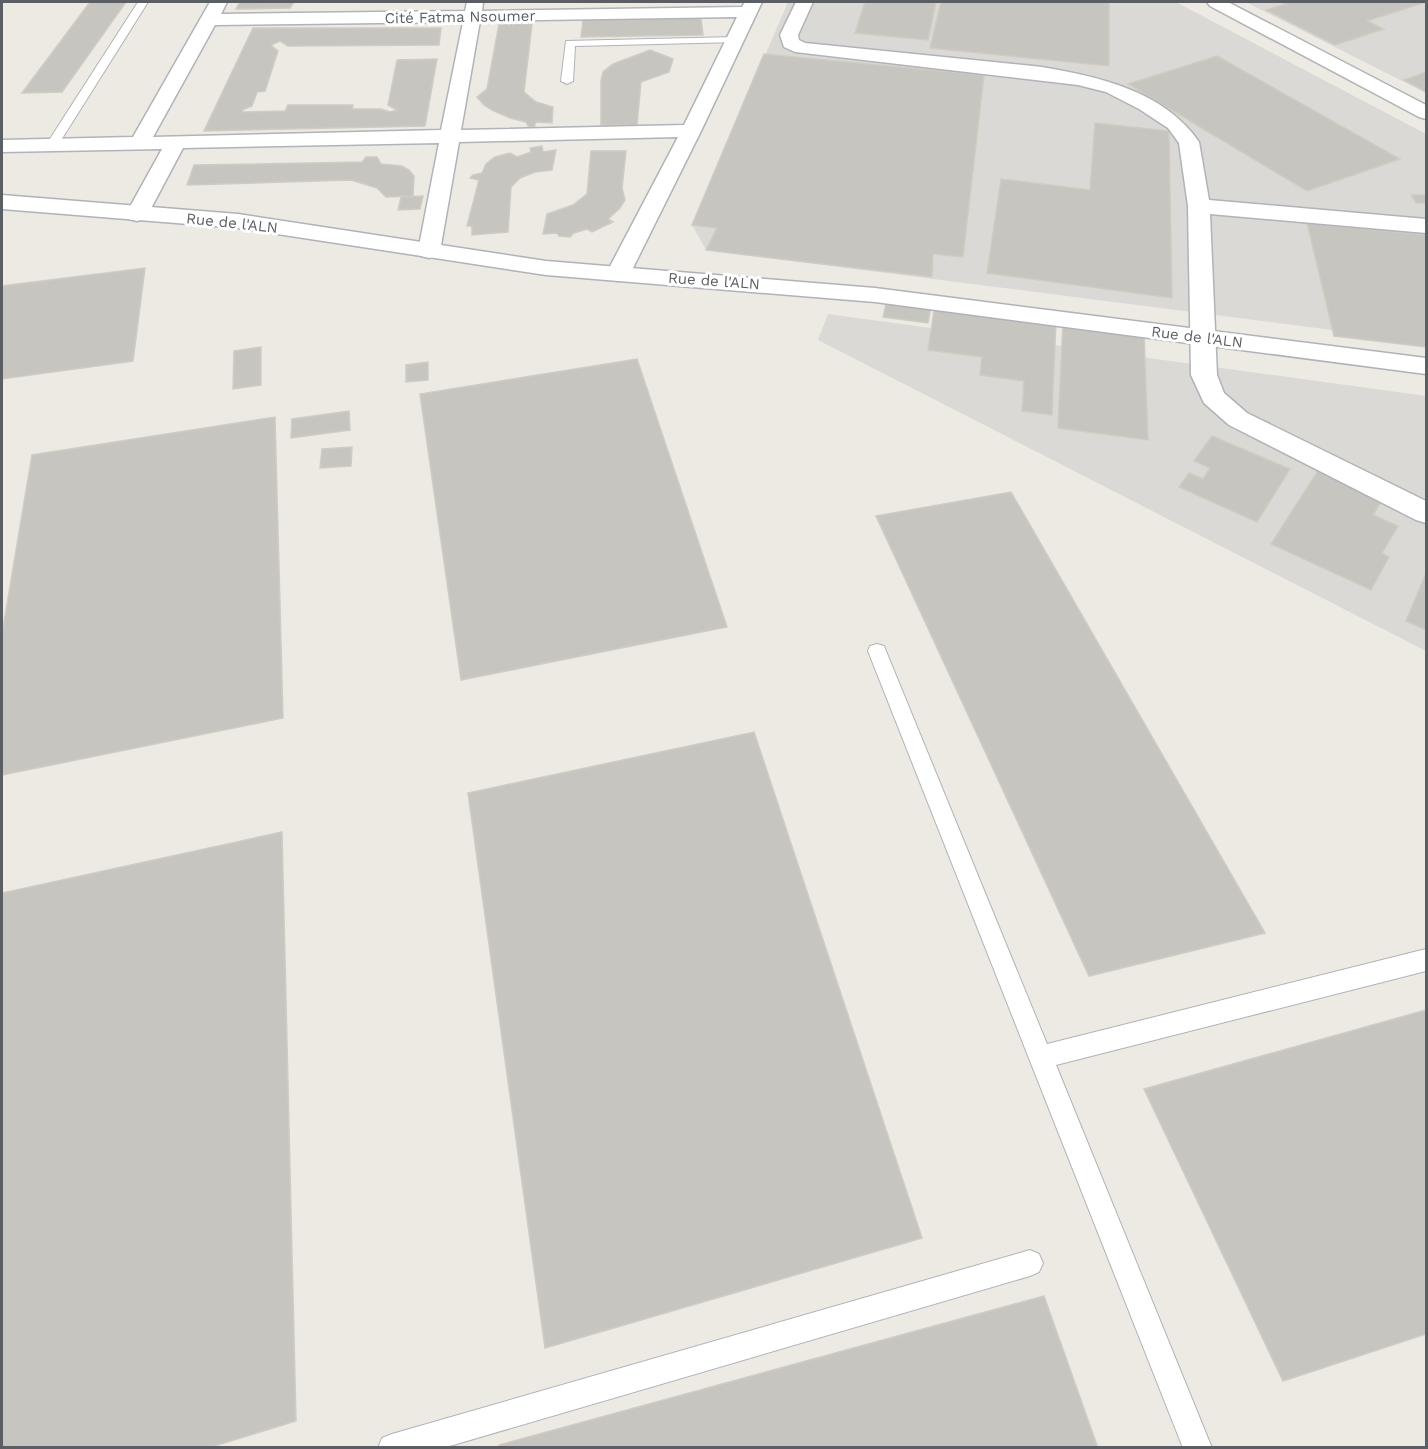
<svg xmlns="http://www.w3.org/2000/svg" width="1428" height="1449" font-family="'Work Sans',sans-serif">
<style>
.industrial{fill:#dbd9d5}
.building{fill:#c7c5c0;stroke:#d0ccc2;stroke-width:1.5}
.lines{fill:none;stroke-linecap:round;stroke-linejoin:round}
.lane-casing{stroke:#b0b3b7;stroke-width:2}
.street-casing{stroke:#b0b3b7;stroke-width:3}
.secondary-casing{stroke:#b0b2b6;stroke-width:3}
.lane{fill:#fff;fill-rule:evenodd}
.street{fill:#fff;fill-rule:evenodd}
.secondary{fill:#fff;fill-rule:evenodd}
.labels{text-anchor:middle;stroke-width:6;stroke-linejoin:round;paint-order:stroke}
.far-street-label{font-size:15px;fill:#5b5e62;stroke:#fff}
</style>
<rect width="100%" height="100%" fill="#eceae3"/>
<path class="industrial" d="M788,2H1176L1426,134V342L706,250L692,225Z
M1246,2H1426V93Z
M828,314L1426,396V651L818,340Z"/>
<path class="building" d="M90,2H126L62,92L22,93Z
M240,2H294L290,8L236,9Z
M865,2H936L928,40L855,33Z
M941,2H1109V66L930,48Z
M1281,2H1426L1367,21L1384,29L1335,45L1266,10L1286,4Z
M701,18L703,35L581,37L583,20Z
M499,24H532L524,92L536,102L553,107L552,123L536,122L534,127L528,126L526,122L510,118L492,110L484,105L477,97L487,89Z
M253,28H441L439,45L288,46L280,41L271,45L278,51L265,91L257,92L252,106L242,110L244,112L285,111L288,105H353L352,109H381L390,112L397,110L388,105L397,60L437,59L425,126L204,131Z
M650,50L673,59L669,72L641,82L637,125H601V80L603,72L613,64Z
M764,54L984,75L963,257L933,254L932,277L706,250L717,228L692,225Z
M1217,56L1400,159L1307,191L1128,84Z
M1426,72V92L1404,80Z
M1095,123L1169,131L1172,298L987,273L1001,179L1090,190Z
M542,146L543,152L556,150L552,170L535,172L520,178L511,187L508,232L472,235V226H467L479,180L470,178L473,175L482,173L486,164L495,157L510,153L517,157L531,152L530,148Z
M591,151H626L622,188L625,200L620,208L608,219L613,222L592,232L587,229L574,233L570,237L559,236L557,233L543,234L547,214L573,205L587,194Z
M366,157H377L381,164L402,166L409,170L414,176L413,196L386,197L377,188L351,180L187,185L194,165L362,162Z
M1411,195H1426V203H1416Z
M423,196L420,209L398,210L401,197Z
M1307,223L1426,235V347L1334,336Z
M145,268L133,361L2,379V286Z
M887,300L931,306L928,323L883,317Z
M935,305L1056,321L1052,415L1022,411L1024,381L980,375L982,357L928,350Z
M1063,323L1144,334L1148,440L1058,428Z
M261,347V385L233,389L234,351Z
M637,359L727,627L461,680L420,394Z
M428,362V380L406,382V365Z
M349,411L350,430L291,438L292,419Z
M275,417L283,718L2,775V634L32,455Z
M1212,436L1290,469L1257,522L1179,487L1189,473L1203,479L1210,468L1194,461Z
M352,447L351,466L320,468L322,449Z
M1319,469L1384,497L1373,515L1398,526L1382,553L1389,557L1371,590L1271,544Z
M1011,492L1265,933L1089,976L876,516Z
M1426,573V630L1406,621Z
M754,732L922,1238L545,1348L468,793Z
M282,832L296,1421L208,1448H2V893Z
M1426,1010V1334L1283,1381L1144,1089Z
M1044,1296L1098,1448H499V1445Z"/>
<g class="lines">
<defs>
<path id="lane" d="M138,2H148L58,145L56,148H48L46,145Z
M735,37L739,38V42L575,46L573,81L567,84L561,81L566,41Z
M877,644L884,646L886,651L1047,1044L1426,949V971L1056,1065L1212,1448H1183L868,651L870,646Z
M1030,1250L1039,1254L1043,1263L1039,1272L1030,1276L443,1448H378L382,1438L392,1434Z"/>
<path id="street" d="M210,2H227L221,14L465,11L467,2H483L482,11L742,7L745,2H762L701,131L630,274L626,279L618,281L610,279L606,274L678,137L459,142L440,251L437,256L429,258L421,256L418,251L439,143L183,148L148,214L145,219L137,221L129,219L126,214L162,149L2,152V140L133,137ZM737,17L684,125L461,130L480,21ZM463,22L441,130L153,137L215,25Z
M796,2H813L798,35L799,40L805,43L1042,67C1100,77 1164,91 1199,142L1209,200L1426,219V233L1210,214L1217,375L1224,393L1247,413L1426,501V523L1416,520L1229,425L1204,403L1191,375L1188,206L1179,143L1168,128L1139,109L1106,92L1078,85L795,52L784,47L780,35Z"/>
<path id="secondary" d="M1207,2H1228L1426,105V119L1419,117L1210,6Z
M2,195L238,214L546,261L875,288L1426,358V374L875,302L546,275L238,228L2,209Z"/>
</defs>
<use href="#lane" class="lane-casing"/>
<use href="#street" class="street-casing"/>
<use href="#secondary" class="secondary-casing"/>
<use href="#lane" class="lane"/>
<use href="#street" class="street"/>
<use href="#secondary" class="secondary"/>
</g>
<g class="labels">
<g class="far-street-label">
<text transform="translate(460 17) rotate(-1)" y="5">Cité Fatma Nsoumer</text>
<text transform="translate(232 223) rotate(6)" y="5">Rue de l'ALN</text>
<text transform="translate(714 281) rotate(4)" y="5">Rue de l'ALN</text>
<text transform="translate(1197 337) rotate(7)" y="5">Rue de l'ALN</text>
</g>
</g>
<rect width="1428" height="1449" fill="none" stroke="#5b5e62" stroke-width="6"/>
</svg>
